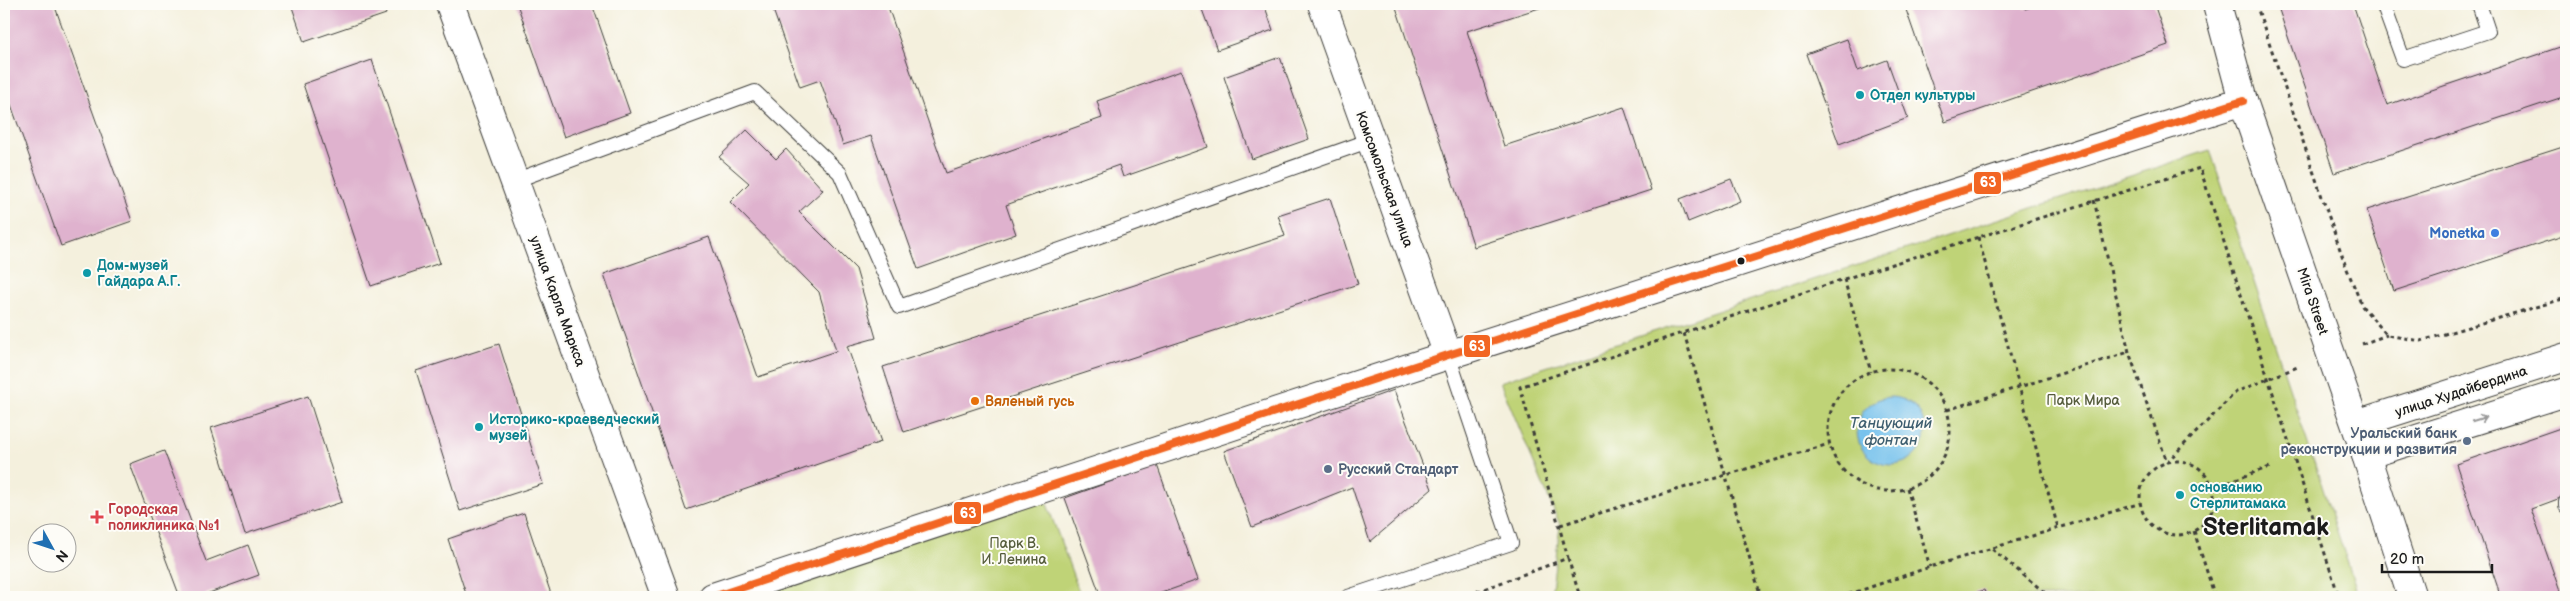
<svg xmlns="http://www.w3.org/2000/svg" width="2570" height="601" font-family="'Balsamiq Sans',sans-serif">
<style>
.green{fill:#bfd377;stroke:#6e784a}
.water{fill:#72c0ec;stroke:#476e84}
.building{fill:#dfb2ce}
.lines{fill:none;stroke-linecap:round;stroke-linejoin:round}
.service-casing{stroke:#3c3c39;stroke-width:16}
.minor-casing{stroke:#3c3c39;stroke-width:30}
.tertiary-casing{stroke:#3c3c39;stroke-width:30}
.secondary-casing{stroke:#3c3c39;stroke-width:30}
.primary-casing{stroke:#3c3c39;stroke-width:30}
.path{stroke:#3c3c39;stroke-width:3;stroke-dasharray:4 4;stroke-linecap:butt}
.service{stroke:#fff;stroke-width:14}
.minor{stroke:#fff;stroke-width:28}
.tertiary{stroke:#fff;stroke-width:28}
.secondary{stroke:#fff;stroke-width:28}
.primary{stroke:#fff;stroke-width:28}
.bus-1-casing{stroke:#fdfcf7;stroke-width:11}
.bus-1{stroke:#f26522;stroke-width:8}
.oneway{stroke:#999}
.culture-dot{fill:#0f9aa8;stroke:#fdfcf7;stroke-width:2}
.shop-dot{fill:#3f7fe0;stroke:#fdfcf7;stroke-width:2}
.bus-dot{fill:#1c1c1c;stroke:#fdfcf7;stroke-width:2}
.food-dot{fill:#e8710a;stroke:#fdfcf7;stroke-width:2}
.service-dot{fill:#5c6f8a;stroke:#fdfcf7;stroke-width:2}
.health-dot{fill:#e0444e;stroke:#fdfcf7;stroke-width:2}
.labels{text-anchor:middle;stroke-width:4;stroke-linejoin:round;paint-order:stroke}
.culture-label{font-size:14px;font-weight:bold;fill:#0d838f;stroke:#fdfcf7;text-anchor:start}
.street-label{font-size:14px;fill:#1c1c1c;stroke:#fdfcf7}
.shop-label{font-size:14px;font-weight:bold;fill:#366cbe;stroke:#fdfcf7;text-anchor:end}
.park-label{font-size:14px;fill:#555c3c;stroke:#fdfcf7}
.food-label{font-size:14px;font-weight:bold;fill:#c56008;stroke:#fdfcf7;text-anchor:start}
.service-label{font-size:14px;font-weight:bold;fill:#4e5e75;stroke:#fdfcf7;text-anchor:end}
.health-label{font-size:14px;font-weight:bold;fill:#be3a42;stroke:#fdfcf7;text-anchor:start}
.water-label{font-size:15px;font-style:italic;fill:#3e5e6f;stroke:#fdfcf7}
.town-label{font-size:24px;font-weight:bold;fill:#1c1c1c;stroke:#fdfcf7}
.line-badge{stroke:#fdfcf7;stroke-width:2}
.badge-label{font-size:14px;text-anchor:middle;font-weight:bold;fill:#fff}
</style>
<rect width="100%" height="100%" fill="#fdfcf7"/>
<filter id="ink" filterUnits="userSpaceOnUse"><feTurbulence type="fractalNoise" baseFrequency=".02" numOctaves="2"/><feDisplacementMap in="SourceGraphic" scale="10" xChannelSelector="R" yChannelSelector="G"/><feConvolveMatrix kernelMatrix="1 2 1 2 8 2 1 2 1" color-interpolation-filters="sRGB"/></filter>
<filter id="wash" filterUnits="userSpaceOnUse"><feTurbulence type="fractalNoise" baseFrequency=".0096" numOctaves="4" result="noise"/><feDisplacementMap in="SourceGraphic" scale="20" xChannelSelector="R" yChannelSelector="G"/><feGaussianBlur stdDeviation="1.12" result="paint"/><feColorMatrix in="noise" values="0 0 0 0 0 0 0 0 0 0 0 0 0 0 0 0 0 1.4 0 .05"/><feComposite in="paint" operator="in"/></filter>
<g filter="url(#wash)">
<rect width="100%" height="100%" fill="#f4f0dd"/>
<path class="green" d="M2210,150L2359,597H1551L1560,525L1500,382Z
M1043,493L1081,597H737Z"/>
<path class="water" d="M1857 431a34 34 0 1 1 68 0a34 34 0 1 1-68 0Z"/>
<g id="blocks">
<path class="building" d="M4,4H54L132,221L61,246L4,85Z
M291,4H383L386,14L304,42Z
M517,4H592L630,113L564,137Z
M771,4H887L946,173L1102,118L1097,101L1181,71L1208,147L1123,177L1119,165L1006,205L1016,234L918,269L871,136L843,145L820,80L800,87Z
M1200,4H1264L1273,30L1217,50Z
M1395,4H1552L1467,31L1504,146L1624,107L1651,190L1474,247Z
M1904,4H2023L2025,9L2041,4H2154L2168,45L1945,122Z
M2277,4H2353L2387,105L2566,45V96L2334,173Z
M1847,39L1858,71L1887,60L1908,118L1839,144L1806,54Z
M1280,57L1309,139L1252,159L1224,77Z
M372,60L440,263L371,286L303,84Z
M747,130L776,159L786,149L823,190L799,212L856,269L876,338L847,346L881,442L686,510L604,274L709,237L758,377L836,351L819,292L730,202L749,183L719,157Z
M2566,146V235L2394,291L2367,210Z
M1731,179L1740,201L1688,222L1680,199Z
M1330,198L1358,284L904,432L883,367L1285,236L1278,215Z
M499,344L543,484L460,511L416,371Z
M1394,390L1432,489L1370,542L1352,487L1252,527L1224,451Z
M308,396L342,502L245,534L211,428Z
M2566,426V496L2531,509L2562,597H2501L2456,464Z
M164,451L206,561L248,545L259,575L198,597H180L130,464Z
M1157,465L1198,580L1150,597H1101L1065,498Z
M524,513L552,597H467L448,539Z
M1984,590L1987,597H1963Z"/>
</g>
</g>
<g filter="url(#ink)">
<use href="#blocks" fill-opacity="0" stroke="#3c3c39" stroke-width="1"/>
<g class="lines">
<defs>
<path id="service" d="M2383,4L2403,59L2488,31L2479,4
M514,181L755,92L840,173L899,307L1371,140
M2566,502V506
M1348,597L1511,543L1448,355"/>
<path id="minor" d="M1322,4L1448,355"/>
<path id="tertiary" d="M450,4L666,597
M713,597L1448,355L2243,101"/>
<path id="secondary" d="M2366,455L2412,597"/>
<path id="primary" d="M2217,4L2243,101L2366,455L2566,392
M2356,424L2566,357"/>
</defs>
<use href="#service" class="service-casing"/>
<use href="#minor" class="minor-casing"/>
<use href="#tertiary" class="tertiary-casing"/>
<use href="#secondary" class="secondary-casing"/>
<use href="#primary" class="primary-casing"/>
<path class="path" d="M2256,4L2345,264L2362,306L2387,335L2421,341L2566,298
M2094,200L2129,352L2167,462L2236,392L2300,366
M1978,237L2058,528
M1844,279L1871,372
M1684,333L1761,597
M2362,344L2387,335
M1828 430a61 61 0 1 1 122 0a61 61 0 1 1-122 0Z
M1947,410L2129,352
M2140 498a37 37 0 1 1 74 0a37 37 0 1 1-74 0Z
M2213,487L2270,467
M1907,488L1930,567
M1560,525L1829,444
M2194,531L2215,597
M1992,549L2050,597
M1568,558L1580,597
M1462,597L1568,558L1520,387L1844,279L2200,168L2339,597
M1841,597L1930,567L2141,503"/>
<use href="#service" class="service"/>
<use href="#minor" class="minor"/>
<use href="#tertiary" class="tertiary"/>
<use href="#secondary" class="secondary"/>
<use href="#primary" class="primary"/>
<defs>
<path id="bus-1" d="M713,597L1448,355L2243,101"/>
</defs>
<use href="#bus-1" class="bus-1-casing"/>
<use href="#bus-1" class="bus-1"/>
</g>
<defs><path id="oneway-shaft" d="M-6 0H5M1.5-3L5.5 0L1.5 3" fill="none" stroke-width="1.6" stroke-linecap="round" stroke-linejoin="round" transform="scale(1.25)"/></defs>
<use class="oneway" href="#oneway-shaft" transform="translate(2479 419) rotate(-17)"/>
</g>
<g class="culture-dot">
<circle cx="1860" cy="95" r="5"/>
<circle cx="87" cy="273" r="5"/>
<circle cx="479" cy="427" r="5"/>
<circle cx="2180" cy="495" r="5"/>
</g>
<circle class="shop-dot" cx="2495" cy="233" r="5"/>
<circle class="bus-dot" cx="1741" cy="261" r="4.5"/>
<circle class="food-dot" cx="975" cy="401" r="5"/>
<g class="service-dot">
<circle cx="2467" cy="441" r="5"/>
<circle cx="1328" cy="469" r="5"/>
</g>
<path class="health-dot" d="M94.5 509.5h5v5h5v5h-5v5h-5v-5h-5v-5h5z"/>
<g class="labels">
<g class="culture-label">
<text x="1870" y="100">Отдел культуры</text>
<text x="97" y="270">Дом-музей<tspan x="97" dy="16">Гайдара А.Г.</tspan></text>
<text x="489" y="424">Историко-краеведческий<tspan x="489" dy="16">музей</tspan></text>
<text x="2190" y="492">основанию<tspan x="2190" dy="16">Стерлитамака</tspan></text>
</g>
<g class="street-label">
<text transform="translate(1385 179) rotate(70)" y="5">Комсомольская улица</text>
<text transform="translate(558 301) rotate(70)" y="5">улица Карла Маркса</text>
<text transform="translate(2313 301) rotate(71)" y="5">Mira Street</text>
<text transform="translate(2461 391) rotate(-18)" y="5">улица Худайбердина</text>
</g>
<g class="shop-label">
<text x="2485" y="238">Monetka</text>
</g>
<g class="park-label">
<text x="2083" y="405">Парк Мира</text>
<text x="1014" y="548">Парк В.<tspan x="1014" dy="16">И. Ленина</tspan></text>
</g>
<g class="food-label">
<text x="985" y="406">Вяленый гусь</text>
</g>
<g class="service-label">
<text x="2457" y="438">Уральский банк<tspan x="2457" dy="16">реконструкции и развития</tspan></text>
<text x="1338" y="474" text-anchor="start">Русский Стандарт</text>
</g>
<g class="health-label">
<text x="108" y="514">Городская<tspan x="108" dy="16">поликлиника №1</tspan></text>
</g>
<g class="water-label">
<text x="1891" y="428">Танцующий<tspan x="1891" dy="17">фонтан</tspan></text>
</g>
<g class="town-label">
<text x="2266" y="535">Sterlitamak</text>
</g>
</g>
<g class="line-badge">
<rect x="1973" y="171" width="29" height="24" rx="5" fill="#f26522"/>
<rect x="1463" y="334" width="28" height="24" rx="5" fill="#f26522"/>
<rect x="953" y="501" width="29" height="24" rx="5" fill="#f26522"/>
</g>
<g class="badge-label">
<text x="1988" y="187">63</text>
<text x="1477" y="351">63</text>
<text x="968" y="518">63</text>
</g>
<rect width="2570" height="601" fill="none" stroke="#fdfcf7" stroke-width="20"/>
<g transform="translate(52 548) rotate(130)"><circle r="24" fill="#fdfcf7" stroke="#a3a29f"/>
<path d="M0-4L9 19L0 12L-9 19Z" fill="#1f6fb2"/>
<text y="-8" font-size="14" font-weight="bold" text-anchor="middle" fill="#1c1c1c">N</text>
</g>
<path d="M2382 564v8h110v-8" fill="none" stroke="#1c1c1c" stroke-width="2.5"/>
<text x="2390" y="564" font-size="15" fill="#1c1c1c" stroke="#fdfcf7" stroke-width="4" paint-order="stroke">20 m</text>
</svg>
